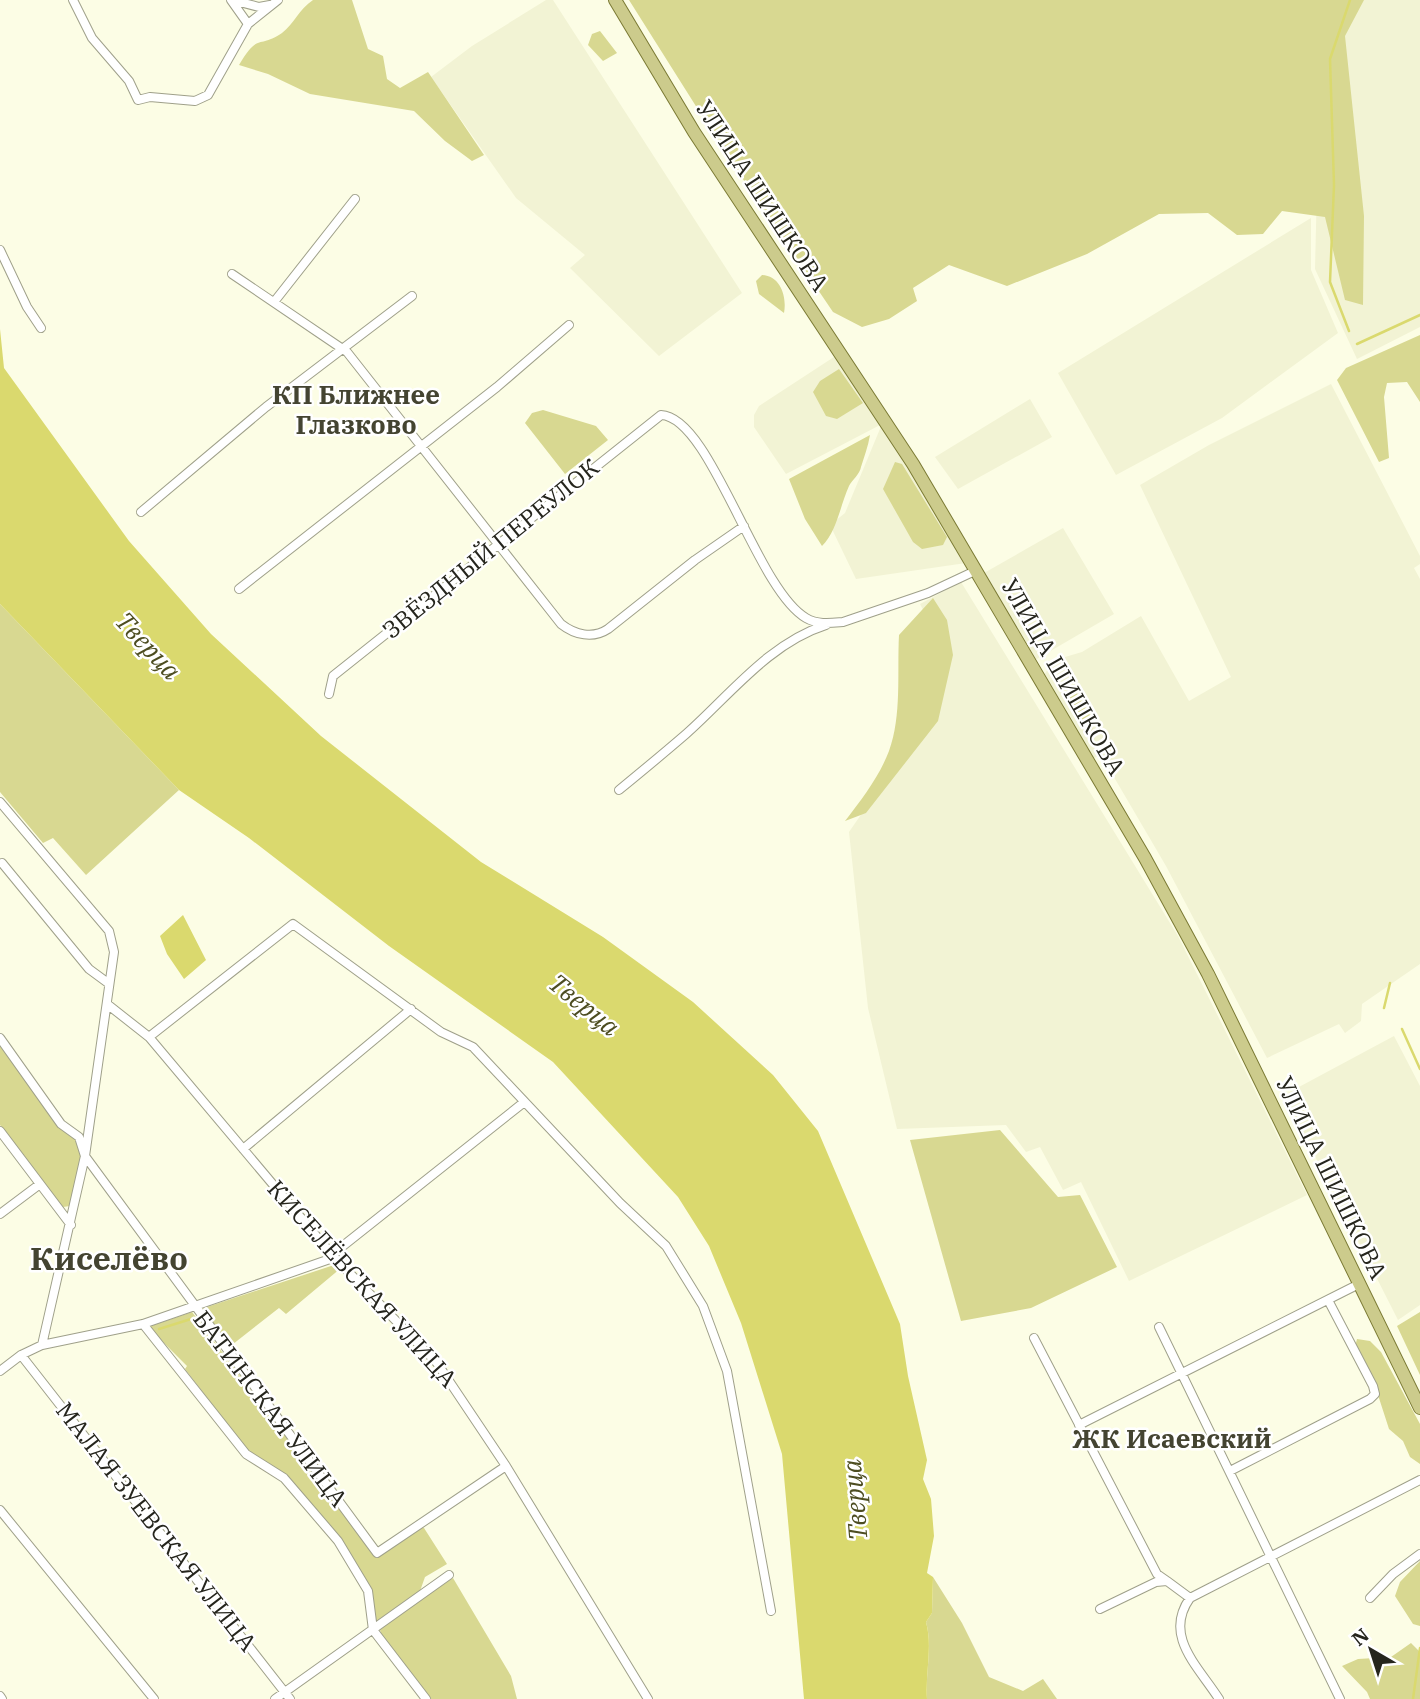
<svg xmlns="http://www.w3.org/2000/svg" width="1420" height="1699" font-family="'IBM Plex Serif',serif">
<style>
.built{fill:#f2f3d4}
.green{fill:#d8d891}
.water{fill:#dad96e}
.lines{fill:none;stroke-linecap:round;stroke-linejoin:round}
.stream{stroke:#dad96e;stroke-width:2.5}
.street-casing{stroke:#9fa08a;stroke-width:10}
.primary-casing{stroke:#7b7a34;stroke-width:14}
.street{stroke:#fff;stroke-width:8}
.primary{stroke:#cccb8c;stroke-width:12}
.labels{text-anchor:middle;stroke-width:5;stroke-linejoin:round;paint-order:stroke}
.street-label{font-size:24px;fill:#25251d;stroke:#fff}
.neighbourhood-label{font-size:26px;font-weight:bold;fill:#444431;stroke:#fff}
.water-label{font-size:26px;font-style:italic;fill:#4d4d21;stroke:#fff}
.district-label{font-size:32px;font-weight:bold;fill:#444431;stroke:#fff}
</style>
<rect width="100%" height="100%" fill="#fcfde5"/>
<path class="built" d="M546,0H553L742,293L659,356L570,268L585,255L516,198L431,77L472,46Z
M1344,0H1420V327L1357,359L1315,269L1320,60Z
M1311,218V270L1338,333L1222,418L1116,475L1058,373Z
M837,355L882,423L966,563L856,579L830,525L845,513L882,424L786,474L754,427V415L759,406Z
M1331,384L1420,556V564L1414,568L1420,579V964L1362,1004L1361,1021L1345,1033L1339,1024L1267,1058L1166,866L1101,755L1092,759L1043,676L1055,660L1082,652L1141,616L1189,701L1231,677L1140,485L1209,445Z
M1030,399L1052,437L958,489L935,457Z
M1063,528L1114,614L1035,660L984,573Z
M961,582L1178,936L1307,1195L1129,1281L1081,1182L1063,1190L1040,1147L1026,1152L1006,1125L897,1129L868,1008L849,832L905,751L938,639L920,604Z
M1394,1036L1420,1086V1305L1398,1320L1284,1095Z"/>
<path class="green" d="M313,0H352L368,49L383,56L387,79L400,88L428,72L484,155L472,161L445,141L414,111L310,94L268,74L239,65C258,32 259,49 282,33C294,24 299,9 313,0Z
M629,0H1364L1345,36L1364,216L1363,305L1345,300L1325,217L1282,211L1263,234L1237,235L1208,213L1159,214L1087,254L1007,286L949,265L913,288L917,301L889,319L862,327L833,312L728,157Z
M600,31L617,53L603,61L588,45L592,34Z
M762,275C781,276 787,297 784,313L759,294L756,281Z
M1420,335V402L1407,382L1387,383L1384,397L1389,458L1379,462L1337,380L1346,368Z
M839,369L863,403L837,419L826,416L813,392L820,381Z
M543,410L596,426L608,440L565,474L525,423L532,413Z
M870,435C868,447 864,457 861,467C860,474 852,480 849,486C840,506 837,531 822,546L805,519L789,479Z
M895,462L902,464L947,537L943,545L922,549L913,542L883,489Z
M933,598L947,620L953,655L938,721L866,813L845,821C862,799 879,777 889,751C902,716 897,672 899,635Z
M0,604L179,790L86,875L53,838L43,843L0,792Z
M1070,690L1076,692L1094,722L1090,738L1065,696Z
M0,1046L60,1126L78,1140L82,1149L70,1206L63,1207L58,1202L0,1125Z
M1000,1130L1058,1197L1080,1195L1117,1267L1031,1308L961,1321L910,1140Z
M334,1265L341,1268L286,1314L279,1308L228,1348L201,1309Z
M192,1312L375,1555L419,1526L424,1528L447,1564L425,1577L420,1591L375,1623L370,1589L286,1477L247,1450L185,1369L187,1366L148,1327Z
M1420,1312V1375L1397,1326Z
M1357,1339L1370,1341L1381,1352L1420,1424V1464L1410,1457L1403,1441L1389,1429L1378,1395L1355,1347Z
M1420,1561V1626L1413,1624L1395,1596L1400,1582Z
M933,1577L962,1623L989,1677L1023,1691L1043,1679L1057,1699H927C925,1673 933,1647 926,1622L932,1613Z
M453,1578L511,1676L517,1699H429L382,1636L379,1627Z
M1411,1643L1420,1652V1699H1370L1367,1692L1342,1666L1358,1659L1391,1657Z"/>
<path class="water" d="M0,329L4,368L129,541L211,634L321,736L481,862L603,937L693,1002L773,1075L818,1131L900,1324L908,1376L927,1460L923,1479L931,1499L934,1536L927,1573L933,1577L932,1613L926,1622C933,1647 925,1673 927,1699H804L782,1454L741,1323L709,1246L678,1197L553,1062L389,946L249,838L179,790L0,604Z
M183,915L206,960L184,979L167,954L160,936Z"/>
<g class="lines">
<path class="stream" d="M1349,331L1330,282L1334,185L1330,59L1350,0
M1357,344L1420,315
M1384,1008L1390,983
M1402,1029L1420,1069
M159,1329L191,1319
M1413,1699L1420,1648"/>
<defs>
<path id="street" d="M73,0L92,38L129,81L138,100L150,97L195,101L208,95L248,24L278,0
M231,0L248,24
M232,0L259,7L270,5
M0,250L27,307L41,328
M232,274L347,352L561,624C575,635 593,639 608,629L695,560L744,526
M274,302L355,199
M141,512L266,407L412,296
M239,589L497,387L569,325
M329,694L333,676L661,415C711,417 756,589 806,618C818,625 831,623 843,622L928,593L977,570
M619,790C641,772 664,753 686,734C729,696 769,643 826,625
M0,802L109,931L114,952L85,1156L42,1345L21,1355L0,1371
M2,863L89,969L108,983
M107,1004L149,1037L334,1257L437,1363L506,1466L648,1699
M149,1037L293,924L441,1032L473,1047L620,1203L666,1246L703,1306L727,1371L771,1611
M0,1038L61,1124L79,1137L85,1156L377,1553L506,1466
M0,1131L71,1225
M243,1149L411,1009
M0,1214L40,1184
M143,1324L246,1454L284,1478L338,1541L368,1591L373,1630L426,1699
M1159,1327L1340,1699
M1034,1338L1157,1574L1167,1581
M42,1345L143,1324L330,1259L339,1249L523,1103
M21,1355L290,1699
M1079,1425L1359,1284
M1230,1471L1370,1399L1375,1394L1373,1386L1328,1300
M0,1510L154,1699
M1190,1598C1163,1636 1198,1666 1219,1699
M1370,1598L1393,1574L1420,1554
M1100,1609L1156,1582L1167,1581L1190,1598L1420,1480
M0,1696L2,1699
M275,1699L449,1575"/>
<path id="primary" d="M615,0L694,132L913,464L1145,858L1208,974L1420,1408"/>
</defs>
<use href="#street" class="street-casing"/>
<use href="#primary" class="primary-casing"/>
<use href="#street" class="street"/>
<use href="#primary" class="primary"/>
</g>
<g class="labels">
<g class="street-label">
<text transform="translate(762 196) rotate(57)" y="8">УЛИЦА ШИШКОВА</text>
<text transform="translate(491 549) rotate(-39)" y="8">ЗВЁЗДНЫЙ ПЕРЕУЛОК</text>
<text transform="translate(1063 677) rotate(60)" y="8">УЛИЦА ШИШКОВА</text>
<text transform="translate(1331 1178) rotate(64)" y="8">УЛИЦА ШИШКОВА</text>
<text transform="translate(362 1284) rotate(48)" y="8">КИСЕЛЁВСКАЯ УЛИЦА</text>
<text transform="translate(270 1409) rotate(53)" y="8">БАТИНСКАЯ УЛИЦА</text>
<text transform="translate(156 1527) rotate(52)" y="8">МАЛАЯ ЗУЕВСКАЯ УЛИЦА</text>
</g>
<g class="neighbourhood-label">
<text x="356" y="404">КП Ближнее<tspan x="356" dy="30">Глазково</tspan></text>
<text x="1172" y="1448">ЖК Исаевский</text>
</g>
<g class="water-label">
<text transform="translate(148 646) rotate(47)" y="9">Тверца</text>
<text transform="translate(584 1005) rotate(39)" y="9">Тверца</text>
<text transform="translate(855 1500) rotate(-95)" y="9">Тверца</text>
</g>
<g class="district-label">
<text x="109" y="1270">Киселёво</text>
</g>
</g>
<g transform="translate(1371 1650) rotate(321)" stroke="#ffffff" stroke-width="5" paint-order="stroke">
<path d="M0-5L12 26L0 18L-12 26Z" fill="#25251d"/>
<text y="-10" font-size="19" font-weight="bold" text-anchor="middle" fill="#25251d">N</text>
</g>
</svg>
